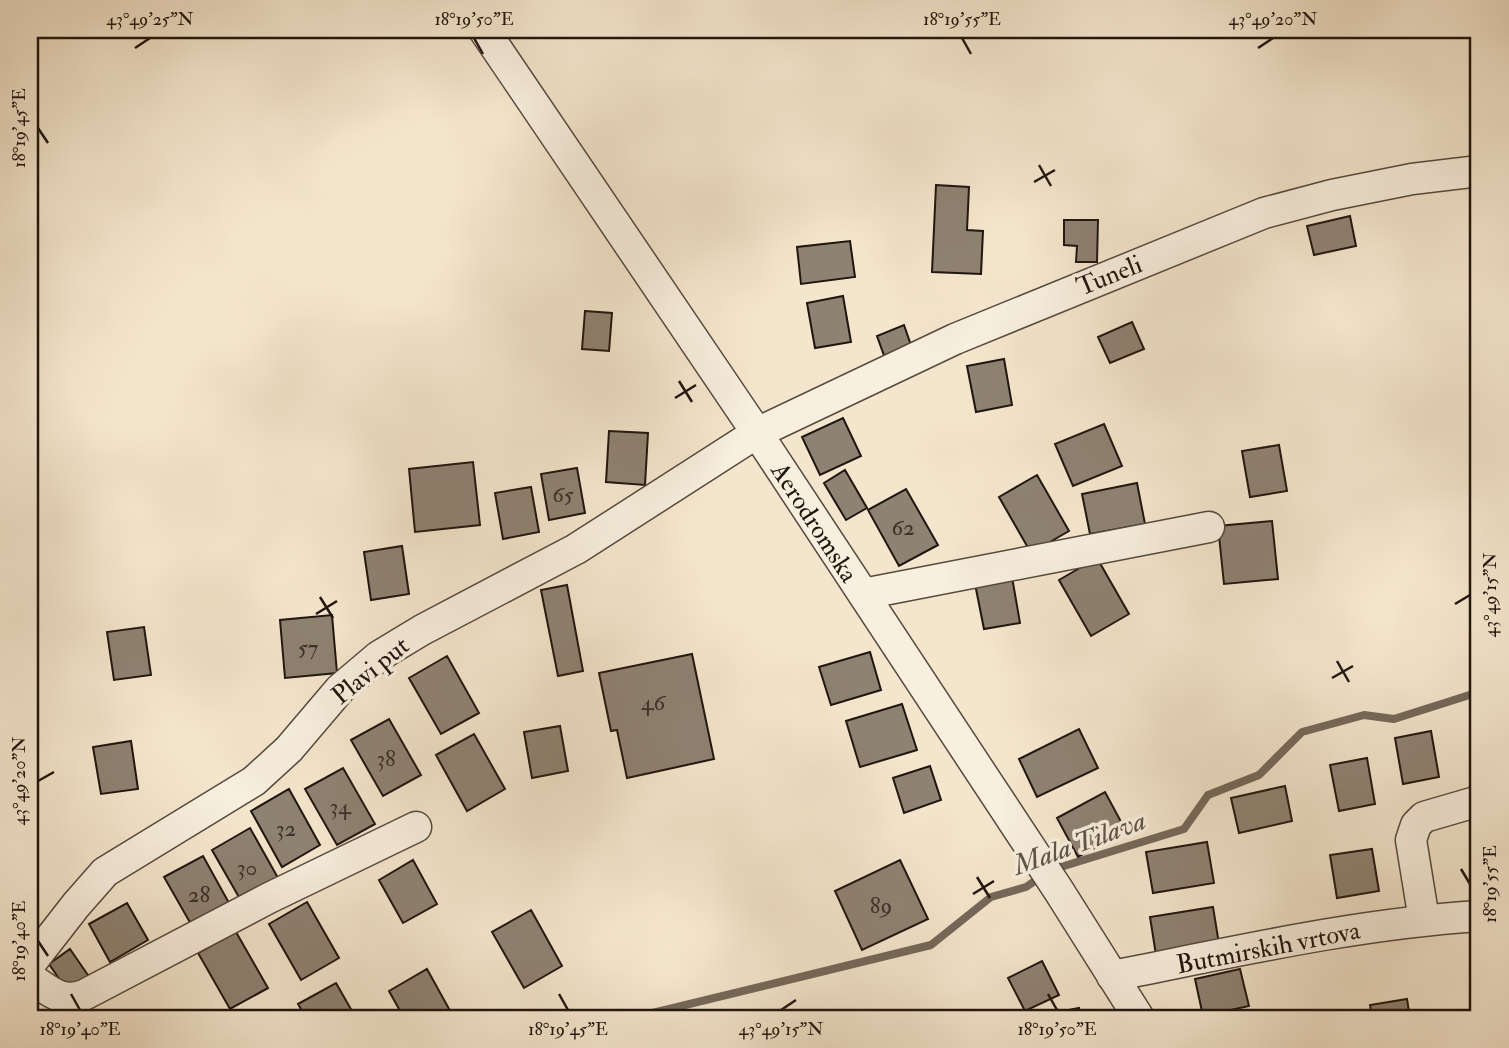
<svg xmlns="http://www.w3.org/2000/svg" width="1509" height="1048" font-family="'IM FELL Double Pica',serif">
<style>
.lines{fill:none;stroke-linecap:round;stroke-linejoin:round}
.stream{stroke:#74685a;stroke-width:8}
.building{fill:#8e8272;stroke:#20150f;stroke-width:2}
.minor-casing{stroke:#55493e;stroke-width:33}
.minor{stroke:#f8efde;stroke-width:30}
.ticks{fill:none;stroke:#20150f;stroke-width:2.5}
.labels{text-anchor:middle;stroke-width:7;stroke-linejoin:round;paint-order:stroke}
.number-label{font-size:23px;fill:#3c3028}
.street-label{font-size:26px;fill:#20150f;stroke:#f8efde}
.water-label{font-size:28px;font-style:italic;fill:#5f5347;stroke:#f8efde}
.neatline{fill:none;stroke:#20150f;stroke-width:2.5}
.ticks-label{font-size:18px;text-anchor:middle;fill:#20150f}
</style>
<rect width="100%" height="100%" fill="#f4e6cd"/>
<filter id="stains"><feTurbulence type="fractalNoise" baseFrequency=".00286" numOctaves="4"/><feColorMatrix values="0 0 0 0 .2 0 0 0 0 .09 0 0 0 0 .02 0 0 0 .5 -.17"/></filter>
<radialGradient id="worn" r=".72"><stop offset=".6" stop-color="#630" stop-opacity="0"/><stop offset="1" stop-color="#630" stop-opacity=".3"/></radialGradient>
<g class="lines">
<path class="stream" d="M632,1018L931,945L991,897L1026,887L1051,870L1184,829L1208,795L1259,775L1302,732L1364,715L1394,719L1479,692"/>
</g>
<path class="building" d="M936,185L969,187L967,230L983,231L981,274L932,272Z
M1350,216L1356,246L1314,255L1307,226Z
M1064,220H1098L1097,262H1076L1077,246L1064,245Z
M850,241L855,277L801,284L797,247Z
M843,296L851,342L815,348L807,303Z
M585,311L612,313L609,351L582,349Z
M1132,322L1144,349L1110,363L1098,337Z
M904,325L913,351L886,361L877,336Z
M1004,359L1012,405L976,412L967,366Z
M843,418L861,456L820,475L802,437Z
M1104,424L1122,466L1073,486L1055,444Z
M609,431L648,433L645,485L606,482Z
M1279,445L1287,491L1250,497L1242,451Z
M473,462L480,525L415,532L409,469Z
M577,468L585,513L549,520L541,474Z
M845,470L867,508L846,520L824,483Z
M1037,475L1069,531L1031,553L999,497Z
M1137,483L1145,524L1090,534L1082,494Z
M531,487L539,532L503,539L495,493Z
M906,489L938,545L899,566L868,510Z
M1272,521L1278,579L1224,584L1218,526Z
M402,546L409,594L371,600L364,552Z
M1097,558L1129,614L1091,636L1059,580Z
M1012,577L1020,623L984,629L975,584Z
M567,585L583,671L558,676L541,590Z
M332,615L337,673L285,678L280,620Z
M144,627L151,675L114,680L107,632Z
M870,652L881,690L831,705L819,667Z
M692,654L714,759L627,778L617,730L611,731L599,673Z
M447,656L479,713L441,734L409,678Z
M902,704L917,750L860,767L846,721Z
M389,719L421,775L383,796L351,740Z
M560,726L568,771L532,778L524,732Z
M1079,729L1098,768L1037,797L1019,759Z
M1431,731L1439,777L1403,784L1395,738Z
M474,734L505,789L467,811L436,755Z
M131,741L138,789L101,794L93,747Z
M1367,758L1375,804L1339,811L1330,765Z
M930,766L941,800L904,813L893,778Z
M343,768L375,824L337,845L305,789Z
M1285,786L1292,821L1239,833L1231,798Z
M289,789L320,845L282,867L251,811Z
M1105,792L1126,831L1078,857L1057,818Z
M250,828L282,885L244,906L212,850Z
M30,829L37,882L30,883Z
M1207,842L1214,883L1153,893L1146,852Z
M1372,849L1379,891L1337,898L1330,855Z
M203,856L234,912L196,933L164,877Z
M413,860L437,904L403,923L379,880Z
M900,860L928,919L862,950L835,891Z
M307,902L339,958L301,980L269,924Z
M127,903L148,940L110,962L89,924Z
M1213,907L1219,944L1156,955L1150,917Z
M531,910L562,966L524,988L492,932Z
M236,932L268,988L230,1009L198,953Z
M70,949L92,981L71,996L49,964Z
M1042,961L1059,995L1025,1011L1008,978Z
M427,969L454,1018H404L389,991Z
M1240,969L1249,1006L1203,1016L1195,979Z
M336,983L356,1018H306L298,1004Z
M1407,999L1410,1018H1372L1370,1005Z
M1079,1008L1081,1018H1043V1015Z"/>
<g class="lines">
<defs>
<path id="minor" d="M484,30L757,433L1059,891L1139,1018
M863,594L1209,527
M1424,920L1411,840L1416,825L1424,817L1479,801
M30,964L76,905L105,872L254,781L289,749L340,689L379,656L422,630L576,549L757,433L955,339L1264,213L1332,195L1412,179L1479,171
M1112,976C1234,952 1355,924 1479,916
M30,978C49,990 61,1004 84,995L269,898L416,827"/>
</defs>
<use href="#minor" class="minor-casing"/>
<use href="#minor" class="minor"/>
</g>
<path class="ticks" d="M474,38L483,54M962,38L971,54M135,48L150,38M1258,48L1273,38M38,128L48,143M1039,165L1051,186M1034,182L1055,170M679,381L692,402M675,398L696,385M320,597L333,618M1455,604L1470,595M316,614L337,601M1337,661L1349,682M1332,678L1353,666M38,781L54,772M1461,869L1470,884M977,877L990,898M973,894L994,881M38,941L48,956M71,994L80,1010M559,994L568,1010M1048,994L1057,1010M781,1010L796,1000"/>
<g class="labels">
<g class="number-label">
<text x="563" y="502">65</text>
<text x="903" y="535">62</text>
<text x="308" y="655">57</text>
<text x="653" y="710">46</text>
<text x="386" y="766">38</text>
<text x="340" y="814">34</text>
<text x="286" y="836">32</text>
<text x="247" y="875">30</text>
<text x="199" y="902">28</text>
<text x="881" y="913">89</text>
</g>
<g class="street-label">
<text transform="translate(1109 275) rotate(-22)" y="9">Tuneli</text>
<text transform="translate(815 522) rotate(57)" y="9">Aerodromska</text>
<text transform="translate(370 670) rotate(-39)" y="9">Plavi put</text>
<text transform="translate(1268 947) rotate(-11)" y="9">Butmirskih vrtova</text>
</g>
<g class="water-label">
<text transform="translate(1079 842) rotate(-20)" y="10">Mala Tilava</text>
</g>
</g>
<rect width="1509" height="1048" fill="none" stroke="#f4e6cd" stroke-width="77"/>
<rect x="38" y="38" width="1432" height="972" class="neatline"/>
<g class="ticks-label">
<text x="150" y="25">43°49'25"N</text>
<text x="474" y="25">18°19'50"E</text>
<text x="962" y="25">18°19'55"E</text>
<text x="1273" y="25">43°49'20"N</text>
<text transform="translate(19 128) rotate(-90)" y="6">18°19'45"E</text>
<text transform="translate(1490 595) rotate(-90)" y="6">43°49'15"N</text>
<text transform="translate(19 781) rotate(-90)" y="6">43°49'20"N</text>
<text transform="translate(1490 884) rotate(-90)" y="6">18°19'55"E</text>
<text transform="translate(19 941) rotate(-90)" y="6">18°19'40"E</text>
<text x="80" y="1035">18°19'40"E</text>
<text x="568" y="1035">18°19'45"E</text>
<text x="781" y="1035">43°49'15"N</text>
<text x="1057" y="1035">18°19'50"E</text>
</g>
<rect width="100%" height="100%" filter="url(#stains)"/>
<rect width="100%" height="100%" fill="url(#worn)"/>
</svg>
